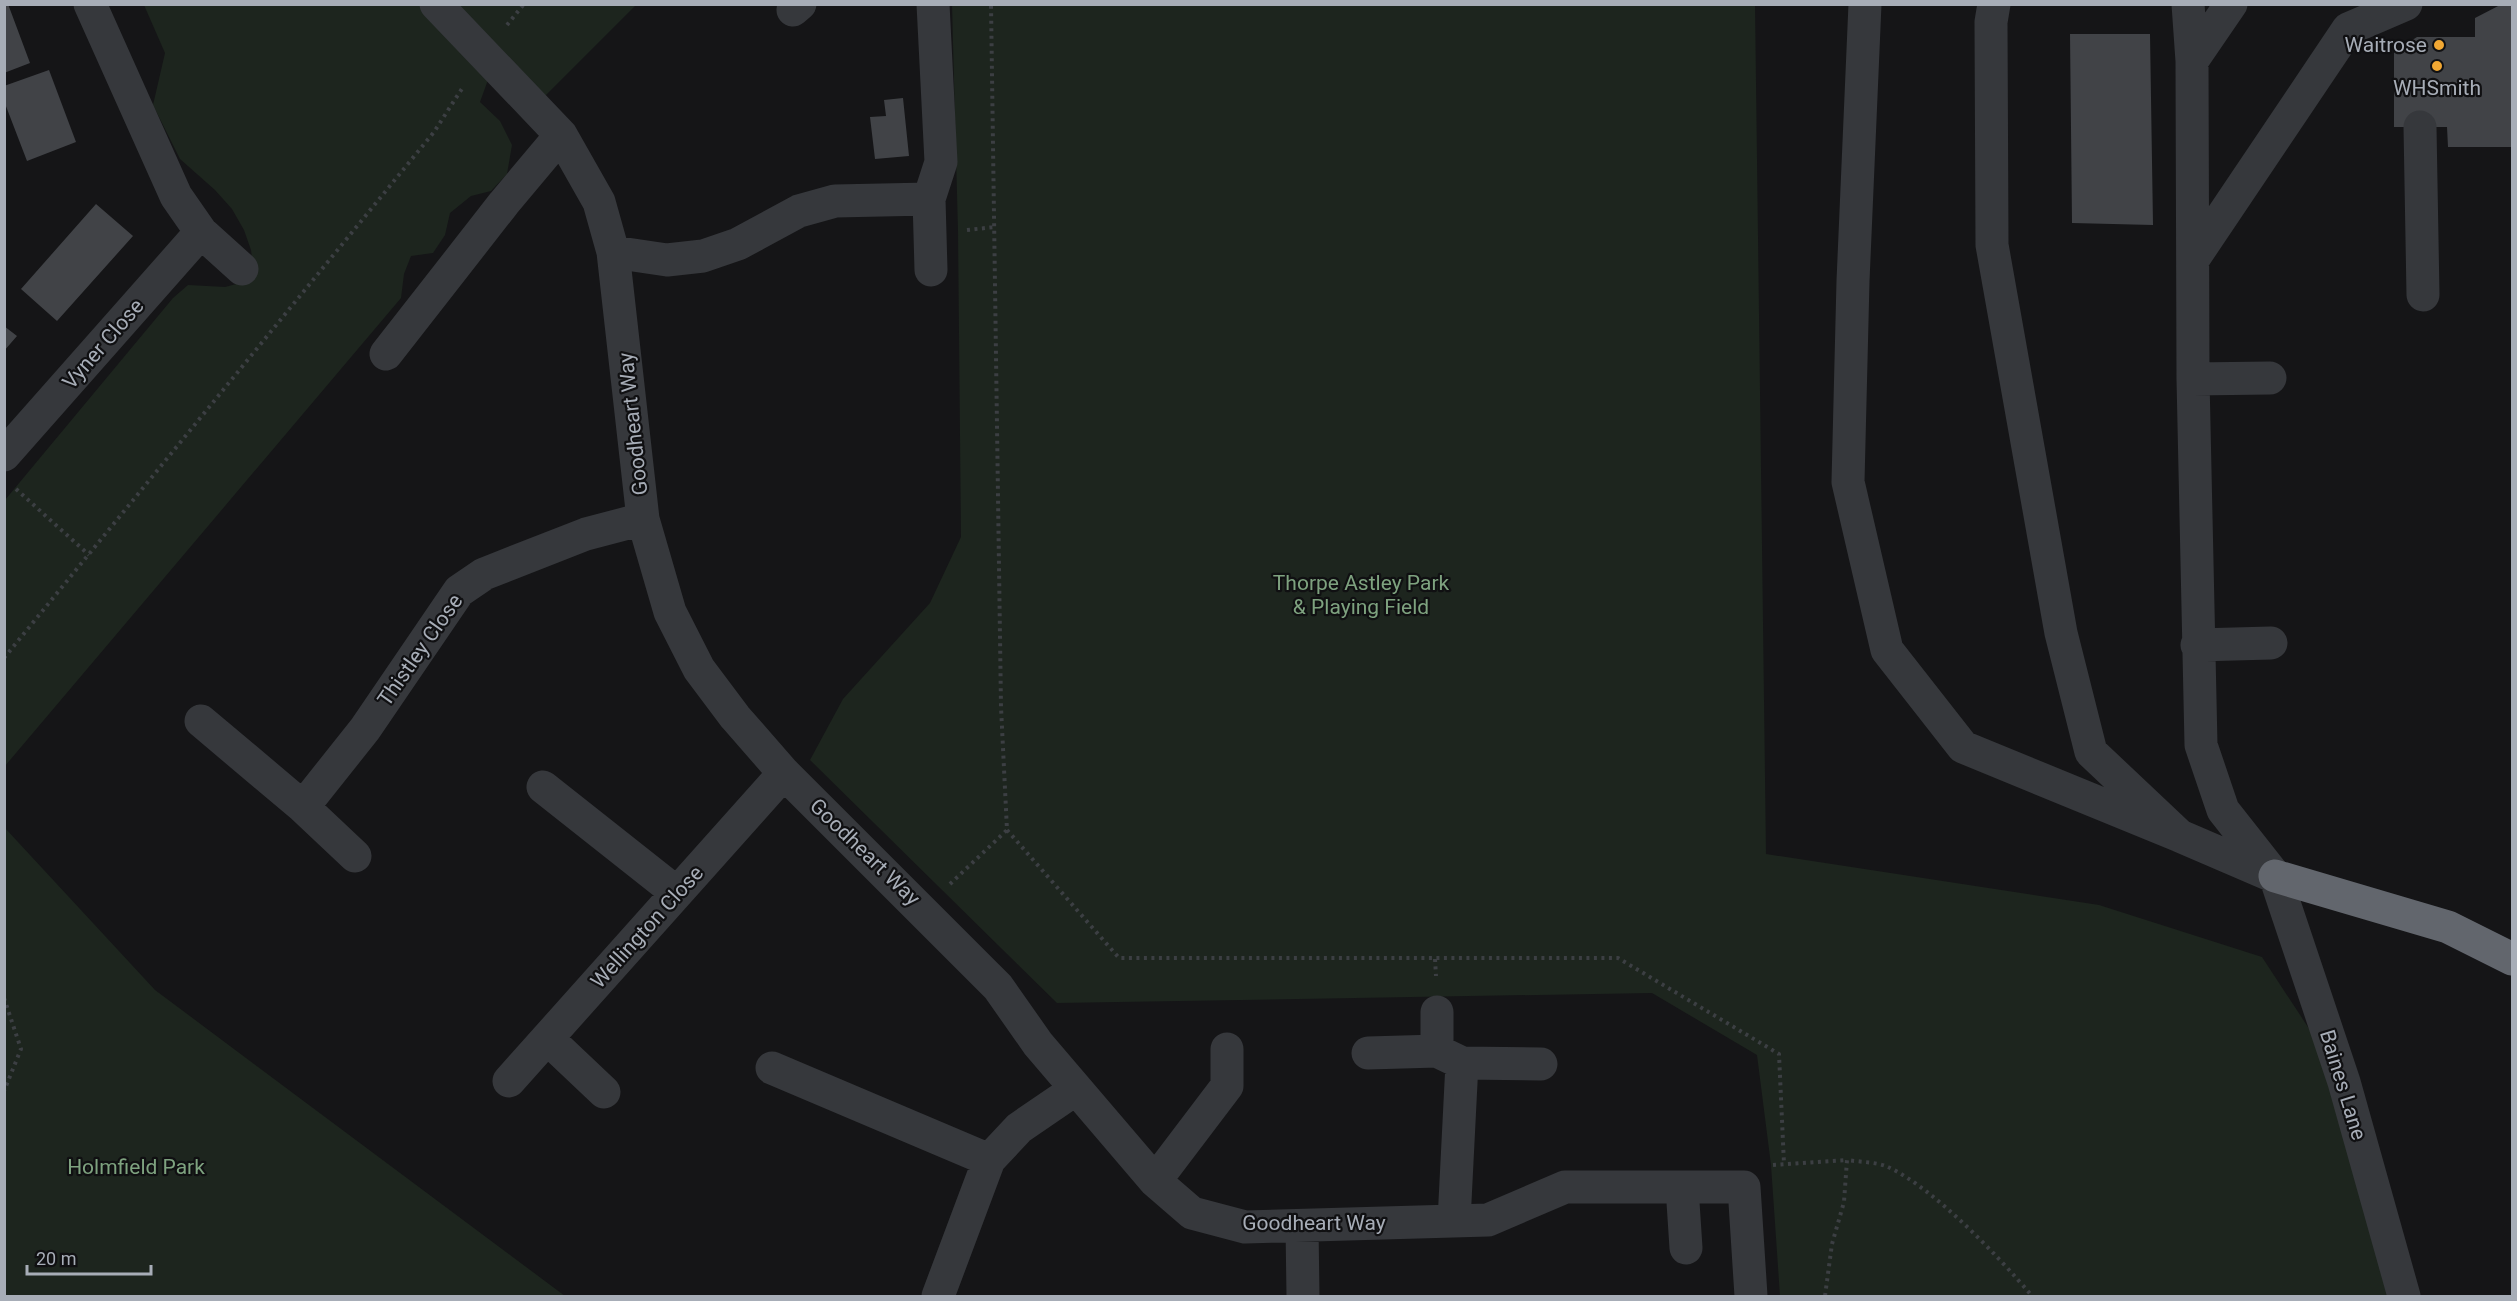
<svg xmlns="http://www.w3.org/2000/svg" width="2517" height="1301" font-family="Roboto,sans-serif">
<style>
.green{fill:#1d251e}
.building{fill:#414347}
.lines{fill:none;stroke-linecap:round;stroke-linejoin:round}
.path{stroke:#3c3f43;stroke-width:4;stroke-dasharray:3 4.5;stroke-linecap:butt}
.minor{stroke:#36383c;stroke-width:33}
.highway{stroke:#62666d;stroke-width:33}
.poi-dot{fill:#f2a833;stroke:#101012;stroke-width:2}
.labels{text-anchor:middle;stroke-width:4.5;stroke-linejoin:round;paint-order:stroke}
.poi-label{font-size:21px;fill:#a7adb7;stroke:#101012;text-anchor:end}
.street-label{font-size:21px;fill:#a7adb7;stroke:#101012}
.park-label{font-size:21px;fill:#7ea27f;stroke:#101012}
</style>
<rect width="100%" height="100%" fill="#151517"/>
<path class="green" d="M144,5H636L534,107L493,66L480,102L500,121L512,145L507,174L491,191L471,196L450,213L445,235L433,253L411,256L404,274L401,298L5,766V500L173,298L188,285L225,287L244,282L253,267L251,250L244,230L232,209L215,190L180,159L153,105L165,53Z
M952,5H1755L1766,854L2099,905L2262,957L2344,1082L2404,1296H1780L1771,1165L1757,1055L1652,993L1057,1003L810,760L843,699L930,603L961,537L958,231Z
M5,828L155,990L565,1296H5Z"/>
<path class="building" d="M4,4H8L30,63L4,73Z
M2502,4H2512V147H2448L2447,127H2394V52L2417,37H2475V18Z
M2070,34H2150L2153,225L2072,223Z
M49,70L76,142L27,161L4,101V86Z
M903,98L909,156L875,159L870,117L886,116L884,100Z
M96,204L133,236L57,321L21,289Z
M4,326L17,336L4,351Z"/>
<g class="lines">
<path class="path" d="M507,25L524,4
M967,230L995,227
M16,489L89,555
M4,658L434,132L463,87
M1007,830L1119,958H1618L1779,1054L1784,1164
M950,884L1007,830L1001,707L991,4
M1435,959L1436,976
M4,998L21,1049L4,1091
M1773,1165L1847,1160
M1825,1296L1832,1244L1844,1202L1847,1160C1860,1162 1877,1162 1888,1167C1935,1189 1999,1257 2032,1296"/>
<path class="minor" d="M90,4L176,196L201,232L242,269
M436,4L561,135L599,202L613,252L643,519L670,612L699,669L735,717L784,773L998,987L1038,1044L1155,1181L1192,1213L1245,1227L1488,1220L1565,1187H1744L1751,1296
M1865,4L1853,281L1848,482L1887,650L1963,747L2180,836
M1994,4L1991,22L1992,245L2061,633L2091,752L2180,836L2273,876
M2188,4L2192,61L2193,379L2201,745L2223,810L2275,876L2344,1082L2404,1296
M793,10L800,4
M2192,61L2231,4
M2420,127L2423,295
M613,252L667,260L703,256L738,244L799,211L835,201L929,199
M2194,258L2348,29L2406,4
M931,270L929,199L941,162L933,4
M386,354L504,203L561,135
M2193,379L2270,378
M4,455L201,232
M2197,645L2271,643
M201,721L303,807L355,856
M543,787L677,893
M303,807L365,729L459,591L484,574L586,534L643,519
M548,1039L604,1092
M1437,1051V1012
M1368,1053L1437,1051L1462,1063L1541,1064
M772,1068L989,1160
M509,1081L784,773
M1155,1181L1227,1086V1049
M1682,1187L1686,1248
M1454,1221L1462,1063
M1302,1226L1303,1296
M938,1296L989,1160L1019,1128L1076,1089"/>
<path class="highway" d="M2275,876L2448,927L2512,959"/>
</g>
<g class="poi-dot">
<circle cx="2439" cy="45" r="6"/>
<circle cx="2437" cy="66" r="6"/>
</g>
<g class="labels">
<g class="poi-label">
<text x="2427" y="52">Waitrose</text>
<text x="2437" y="95" text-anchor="middle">WHSmith</text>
</g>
<g class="street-label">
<text transform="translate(103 344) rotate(-49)" y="7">Vyner Close</text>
<text transform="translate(633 424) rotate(-96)" y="7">Goodheart Way</text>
<text transform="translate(420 650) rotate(-55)" y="7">Thistley Close</text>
<text transform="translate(865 852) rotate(44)" y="7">Goodheart Way</text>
<text transform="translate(647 927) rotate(-48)" y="7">Wellington Close</text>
<text transform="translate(2343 1085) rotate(73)" y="7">Baines Lane</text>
<text x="1314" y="1230">Goodheart Way</text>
</g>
<g class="park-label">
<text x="1361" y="590">Thorpe Astley Park<tspan x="1361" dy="24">&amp; Playing Field</tspan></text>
<text x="136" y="1174">Holmfield Park</text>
</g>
</g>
<rect width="2517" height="1301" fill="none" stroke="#a7adb7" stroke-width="12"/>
<path d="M27 1265v9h124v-9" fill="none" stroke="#a7adb7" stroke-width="3"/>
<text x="36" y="1265" font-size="18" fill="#a7adb7" stroke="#101012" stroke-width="4.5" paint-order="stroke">20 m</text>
</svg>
